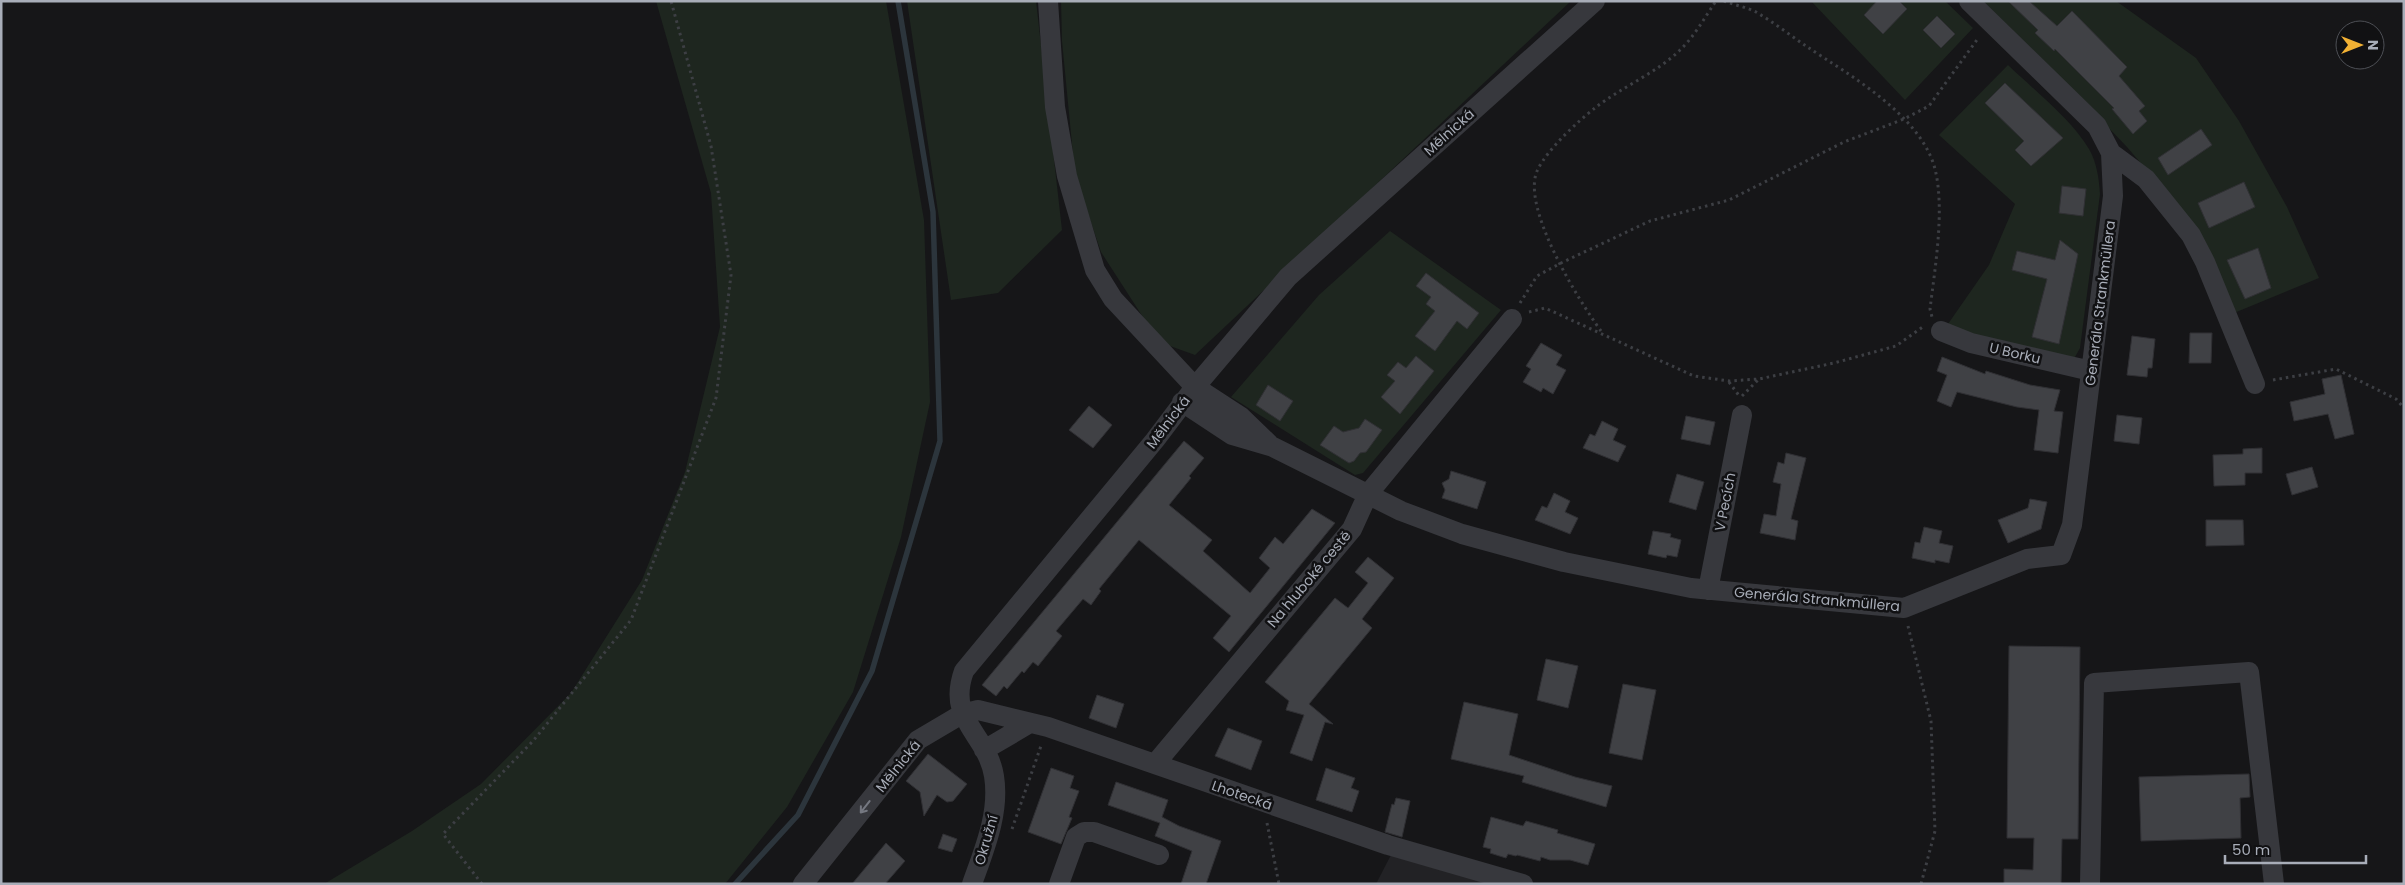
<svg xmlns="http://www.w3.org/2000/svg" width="2405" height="885" font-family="Poppins,sans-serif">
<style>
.built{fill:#222225}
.green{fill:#1e261f}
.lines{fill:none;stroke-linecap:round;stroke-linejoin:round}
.stream{stroke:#2c353c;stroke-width:5.5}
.building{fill:#404145;stroke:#303034}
.path{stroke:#3d3f44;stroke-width:3;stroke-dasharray:2.5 4;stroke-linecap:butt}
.minor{stroke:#37383d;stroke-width:20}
.oneway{stroke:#757881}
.labels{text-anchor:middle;stroke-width:5;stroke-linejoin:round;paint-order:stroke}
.street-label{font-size:14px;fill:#a8adb8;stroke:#111113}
</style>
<rect width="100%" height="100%" fill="#161618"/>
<path class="built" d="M1392,853L1497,884H1376Z"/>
<path class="green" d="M656,1H886L924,220L930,402L901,537L853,692L787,807L725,884H324L412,831L481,784L571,693L642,580L685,472L720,327L711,193Z
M907,1H1036L1062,230L998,293L951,300Z
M1061,1H1571L1195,355L1159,342L1101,252L1075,175L1062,41Z
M1811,1H1945L1973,28L1905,100Z
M1983,1H2116L2196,58L2239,121L2287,207L2319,278L2234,313L2185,215L2127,147L2056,73Z
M2008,65C2033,89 2072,120 2089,149C2097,163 2099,179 2100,194L2080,348L2075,357L2066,359L1976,336L1948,324L1989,265L2015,204L1939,135Z
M1390,231L1501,310L1363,473L1355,475L1231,397L1319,295Z"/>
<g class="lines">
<path class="stream" d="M735,884L798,815L872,671L940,441L933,212L898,1"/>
</g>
<path class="building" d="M1877,1H1899L1907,9L1883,34L1864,15Z
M2008,1H2029L2057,26L2072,11L2127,67L2119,76L2145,106L2139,111L2147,121L2133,134L2112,109L2114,108L2055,49L2054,51L2035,33L2038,30Z
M1937,16L1955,34L1941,48L1923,30Z
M2005,83L2063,138L2031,166L2015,150L2024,141L1985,103Z
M2201,129L2212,145L2168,175L2158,158Z
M2244,182L2255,207L2209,228L2198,203Z
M2062,186L2086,189L2083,216L2059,213Z
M2060,240L2078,254L2059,344L2032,337L2047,279L2012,270L2017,251L2055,260Z
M2258,248L2271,288L2245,299L2227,260Z
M1426,273L1479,313L1467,329L1457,321L1435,351L1415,336L1435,311L1426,304L1431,297L1416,286Z
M2190,333H2212L2211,363H2189Z
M2132,336L2155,339L2152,368H2148L2147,377L2127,375Z
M1541,343L1562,355L1556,365L1566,370L1553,394L1543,388L1541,392L1523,382L1531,369L1526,366Z
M1416,356L1434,371L1400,414L1381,397L1395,381L1387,375L1398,362L1406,368Z
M1942,357L1985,374L1986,371L2030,385L2060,390L2054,411L2063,412L2058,453L2034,450L2039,410L2017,407L1957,392L1951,407L1937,401L1947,375L1937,371Z
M2341,375L2354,434L2335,439L2328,414L2294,421L2290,402L2325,394L2322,379Z
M1268,385L1293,401L1280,421L1256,405Z
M1089,406L1112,425L1093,448L1069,430Z
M2117,415L2142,418L2139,444L2114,441Z
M1686,416L1715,422L1710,445L1681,439Z
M1365,419L1382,430L1366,452L1360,453L1354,461L1349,463L1320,445L1334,426L1343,432L1359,428Z
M1602,421L1618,429L1613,440L1626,446L1618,462L1583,448L1590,434L1595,436Z
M1184,441L1204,458L1189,476L1191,478L1169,505L1212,540L1203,551L1250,593L1270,568L1259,558L1275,537L1283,544L1312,509L1335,523L1229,652L1213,638L1231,616L1139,540L1099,589L1101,591L1091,605L1083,599L1056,631L1062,636L1038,666L1033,662L1024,673L1022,671L1007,689L1004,686L996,696L982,685Z
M2262,448V473H2245V485L2214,486L2213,455L2243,454V449Z
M1786,453L1806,458L1791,519L1798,521L1795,540L1760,533L1764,514L1776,516L1781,484L1773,482L1778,462L1784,464Z
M2312,467L2318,487L2292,495L2286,474Z
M1451,471L1486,482L1477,509L1442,498L1445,490L1442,483L1449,479Z
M1677,474L1704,482L1696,510L1669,502Z
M1554,493L1570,501L1565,512L1578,518L1570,534L1535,520L1542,506L1547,508Z
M2030,499L2047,502L2041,529L2008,543L1998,520L2028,508Z
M2206,520H2243L2244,545L2206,546Z
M1924,527L1942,531L1939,543L1953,546L1949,563L1935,560V563L1912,558L1915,542L1920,543Z
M1653,531L1671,534L1670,537L1681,540L1677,557L1667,555L1666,558L1648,554Z
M1368,557L1394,578L1362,619L1372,628L1309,704L1333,724L1325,722L1312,761L1290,753L1304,715L1286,710L1289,701L1265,682L1335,598L1348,608L1368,583L1355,572Z
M2009,646L2080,647L2078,839H2062L2061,884H2004V869L2033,870L2034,838H2007Z
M1546,659L1578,666L1568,708L1537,700Z
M1623,684L1656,690L1642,760L1609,753Z
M1097,695L1124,704L1116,728L1089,718Z
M1464,702L1518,714L1509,755L1575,777L1612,786L1606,807L1522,782L1524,776L1451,759Z
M1228,728L1262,741L1251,770L1215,756Z
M928,754L967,784L953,801L947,802L937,795L924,816L920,792L906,781Z
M1051,768L1074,776L1070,788L1079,791L1069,817L1072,818L1061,844L1028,832Z
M1326,768L1355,778L1351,788L1359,791L1352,812L1316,800Z
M2249,774L2250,797L2240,798L2241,838L2141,841L2139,777Z
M1116,782L1168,800L1162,817L1179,826L1221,841L1206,884H1181L1192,851L1155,836L1160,823L1108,805Z
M1396,798L1410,801L1402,837L1385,832L1392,804L1394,805Z
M1491,817L1523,826L1526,821L1558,830L1557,833L1595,844L1588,865L1570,860H1550L1541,857L1540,861L1517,855L1516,856L1508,854L1506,858L1490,853L1491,849L1483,847Z
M943,834L957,839L952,852L938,848Z
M886,843L905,861L885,884H852Z"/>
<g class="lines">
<path class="path" d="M1724,1C1734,5 1746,7 1756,12C1773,22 1790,35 1806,46C1849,75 1921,115 1935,169C1945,209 1935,268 1930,309L1932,317
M1520,303L1537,276L1561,263L1650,221L1729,200L1844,142L1904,119L1929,106L1979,37
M1529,312L1545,308L1694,376L1729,381L1759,379L1834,363L1896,346L1924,326
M1601,331C1579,301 1519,205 1538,169C1548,149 1577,122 1595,108C1620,88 1658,72 1680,50C1694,37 1705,17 1716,1
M2273,380L2336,369L2396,399L2404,408
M1729,382L1740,397
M1742,396L1759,379
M1908,626L1931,721L1935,831L1921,884
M1267,823L1279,884
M1012,829L1042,743
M482,884L443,834L533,741L631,620L716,398L731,275L711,146L671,1"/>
<path class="minor" d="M1048,1L1055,107L1067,176L1095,270L1113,299L1195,387L1241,417L1269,444
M2111,153L2146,179L2191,235L2205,262L2255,384
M1941,331L1971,343L2091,371
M1182,402L1232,435L1273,447L1401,511L1462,534L1564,562L1691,588L1904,608L2027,559L2061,555L2072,525L2113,196L2111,153L2097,126L1969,1
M1708,590L1742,415
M984,750L1030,723
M1155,764L1352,529L1368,494L1512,319
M803,884L918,740L962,714L978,710L1048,727L1388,845L1523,884
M972,884C984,850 1000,813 994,776C987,733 946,721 964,671L1155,440L1195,387L1288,277L1595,1
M1059,884L1076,837L1084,832H1094L1159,855
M2090,884L2094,683L2249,672L2274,884"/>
</g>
<defs><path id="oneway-shaft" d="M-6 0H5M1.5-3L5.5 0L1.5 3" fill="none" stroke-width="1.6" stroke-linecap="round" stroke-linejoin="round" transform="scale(1.25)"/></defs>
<use class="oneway" href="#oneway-shaft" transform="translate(865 807) rotate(128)"/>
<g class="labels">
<g class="street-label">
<text transform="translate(1449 132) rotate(-42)" y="5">Mělnická</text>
<text transform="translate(2100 303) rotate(-83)" y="5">Generála Strankmüllera</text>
<text transform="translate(2015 353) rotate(13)" y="5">U Borku</text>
<text transform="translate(1168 422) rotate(-53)" y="5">Mělnická</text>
<text transform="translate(1725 502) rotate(-79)" y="5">V Pecích</text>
<text transform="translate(1309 579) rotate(-50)" y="5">Na hluboké cestě</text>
<text transform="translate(1817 599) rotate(5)" y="5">Generála Strankmüllera</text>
<text transform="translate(898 766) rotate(-51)" y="5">Mělnická</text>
<text transform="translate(1242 795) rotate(19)" y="5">Lhotecká</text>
<text transform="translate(986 840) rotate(-74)" y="5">Okružní</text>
</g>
</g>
<rect width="2405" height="885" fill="none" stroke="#a8adb8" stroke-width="5"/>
<g transform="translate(2360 45) rotate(90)"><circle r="24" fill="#111113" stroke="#4d4f55"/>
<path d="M0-4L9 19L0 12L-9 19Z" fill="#f2b134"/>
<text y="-8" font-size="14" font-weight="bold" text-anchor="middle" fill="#a8adb8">N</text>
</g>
<path d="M2225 855v8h141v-8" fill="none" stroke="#a8adb8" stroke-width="2.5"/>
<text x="2232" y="855" font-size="15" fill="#a8adb8" stroke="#111113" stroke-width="4" paint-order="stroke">50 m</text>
</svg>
